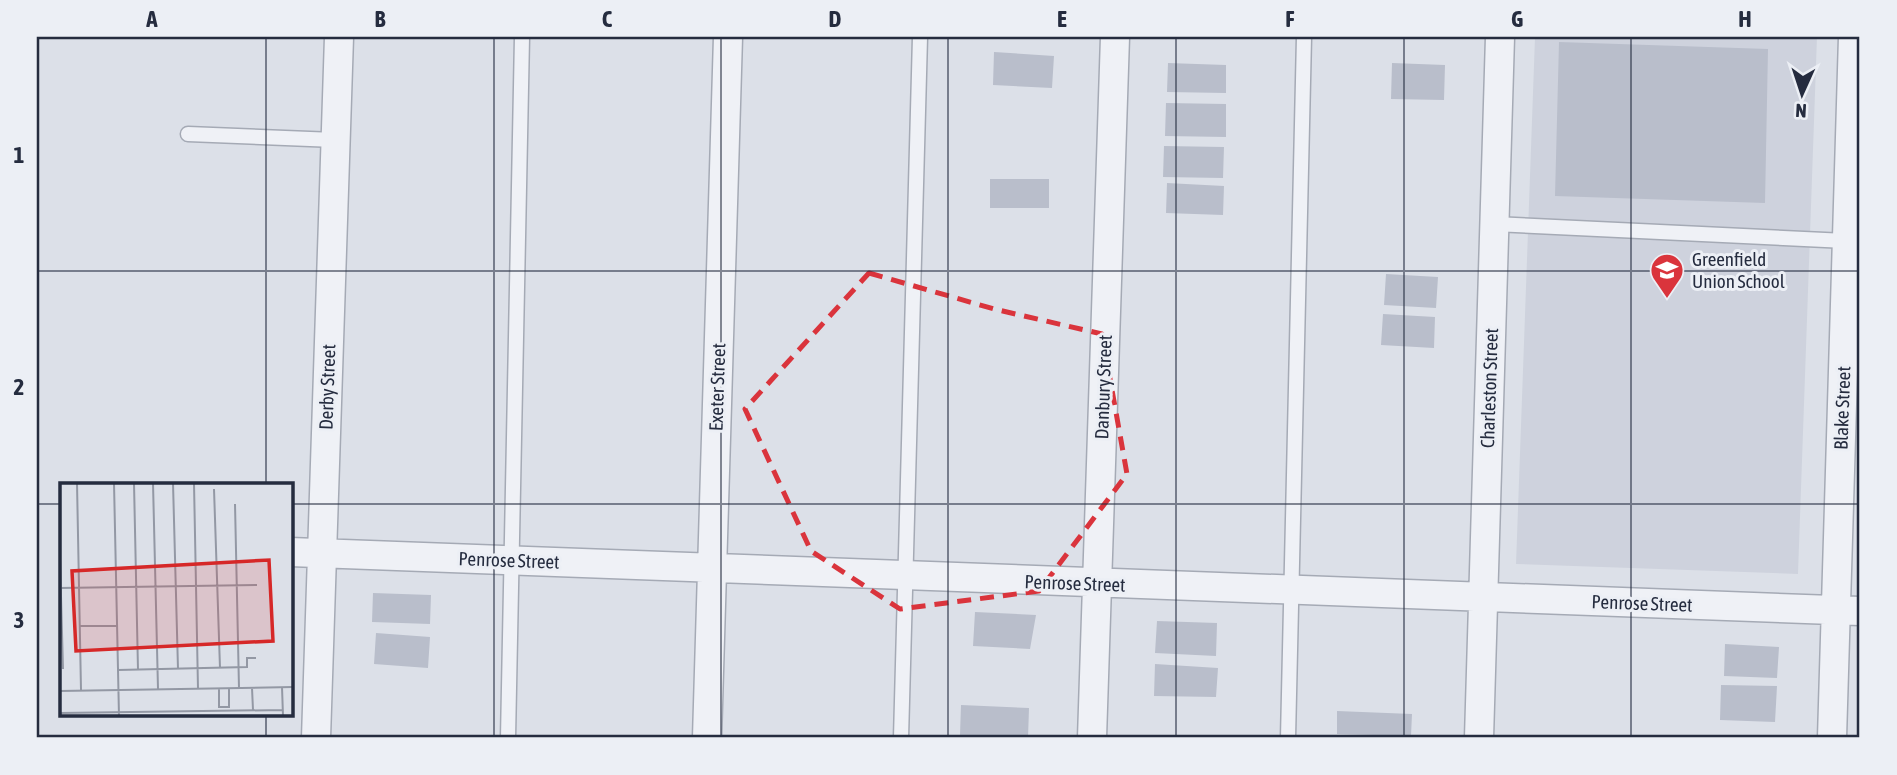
<svg xmlns="http://www.w3.org/2000/svg" width="1897" height="775" font-family="'Asap Condensed',sans-serif">
<style>
.built{fill:#ced2dd}
.building{fill:#b9becb}
.lines{fill:none;stroke-linecap:round;stroke-linejoin:round}
.lane-casing{stroke:#a5aab5;stroke-width:17}
.street-casing{stroke:#a5aab5;stroke-width:31}
.lane{stroke:#eff1f6;stroke-width:14}
.street{stroke:#eff1f6;stroke-width:28}
.marked{fill:none;stroke:#da343c;stroke-width:5;stroke-dasharray:14 9;stroke-linejoin:round}
.grid{fill:none;stroke:#252c3f;stroke-width:2;stroke-opacity:0.55}
.labels{text-anchor:middle;stroke-width:6;stroke-linejoin:round;paint-order:stroke}
.poi-label{font-size:19px;fill:#252c3f;stroke:#eceff5;text-anchor:start}
.street-label{font-size:19px;fill:#252c3f;stroke:#eceff5}
.inset-road{fill:none;stroke:#9398a4;stroke-width:2}
.view{fill:#d62828;fill-opacity:0.15;stroke:#d62828;stroke-width:3.5}
.inset-edge{fill:none;stroke:#252c3f;stroke-width:3.5}
.neatline{fill:none;stroke:#252c3f;stroke-width:2.5}
.grid-label{font-size:23px;text-anchor:middle;font-weight:bold;fill:#252c3f}
</style>
<rect width="100%" height="100%" fill="#dce0e8"/>
<path class="built" d="M1535,37H1817L1798,574L1516,564Z"/>
<path class="building" d="M1559,42L1768,49L1765,203L1555,196Z
M994,52L1054,56L1052,88L993,85Z
M1168,63L1226,65V93L1167,92Z
M1392,63L1445,65L1444,100L1391,99Z
M1166,103L1226,104V137L1165,136Z
M1164,146L1224,147L1223,178L1163,177Z
M990,179H1049V208H990Z
M1167,183L1224,186L1223,215L1166,213Z
M1386,274L1438,277L1436,308L1384,305Z
M1383,314L1435,317L1434,348L1381,345Z
M373,593L431,595L430,624L372,622Z
M975,612L1036,615L1030,649L973,646Z
M1157,621L1217,623L1216,656L1155,653Z
M376,633L430,637L428,668L374,664Z
M1725,644L1779,647L1777,678L1724,676Z
M1155,664L1218,668L1216,697L1154,696Z
M1721,685L1777,686L1775,722L1720,720Z
M961,705L1029,708L1028,738L960,735Z
M1337,711L1412,714L1411,736L1337,734Z"/>
<g class="lines">
<defs>
<path id="lane" d="M188,134L335,140
M1494,224L1846,241
M508,738L522,37
M901,738L920,37
M1288,738L1304,37"/>
<path id="street" d="M290,552L1860,611
M316,738L339,37
M707,738L728,37
M1092,738L1115,37
M1479,738L1500,37
M1832,738L1853,37"/>
</defs>
<use href="#lane" class="lane-casing"/>
<use href="#street" class="street-casing"/>
<use href="#lane" class="lane"/>
<use href="#street" class="street"/>
</g>
<path class="marked" d="M869,273L994,309L1102,334L1127,474L1039,591L900,609L811,551L745,409Z"/>
<path class="grid" d="M266,37V484M494,37V738M721,37V738M948,37V738M1176,37V738M1404,37V738M1631,37V738M37,271H1860M37,504H61M290,504H1860M266,714V738"/>
<defs>
<symbol id="school-pin" viewBox="-11 -11 22 30"><path d="M0 17L-7.5 6A9.5 9.5 0 1 1 7.5 6Z" fill="#da343c" stroke="#eceff5"/><path d="M0-5L7-2L0 1L-7-2ZM-4 1L0 2.5L4 1V4Q0 6-4 4Z" fill="#fff"/></symbol>
</defs>
<g fill-rule="evenodd">
<use href="#school-pin" x="1648" y="251" width="38" height="52"/>
</g>
<g class="labels">
<g class="poi-label">
<text x="1692" y="266">Greenfield<tspan x="1692" dy="22">Union School</tspan></text>
</g>
<g class="street-label">
<text transform="translate(327 387) rotate(-88)" y="7">Derby Street</text>
<text transform="translate(717 387) rotate(-88)" y="7">Exeter Street</text>
<text transform="translate(1103 387) rotate(-88)" y="7">Danbury Street</text>
<text transform="translate(1489 388) rotate(-88)" y="7">Charleston Street</text>
<text transform="translate(1842 408) rotate(-88)" y="7">Blake Street</text>
<text transform="translate(509 560) rotate(2)" y="7">Penrose Street</text>
<text transform="translate(1075 583) rotate(2)" y="7">Penrose Street</text>
<text transform="translate(1642 603) rotate(2)" y="7">Penrose Street</text>
</g>
</g>
<g transform="translate(60 483)">
<rect width="233" height="233" fill="#dce0e8"/>
<path class="inset-road" d="M17,0L21,207M54,0L59,233M74,0L78,187M93,0L98,206M113,0L118,186M134,0L138,206M154,6L160,185M175,21L179,205M0,77L3,186M0,105L197,102M20,143H57M58,187L187,184V175H196M222,204L223,233M159,205V224H169V205M192,205L193,227M0,208L233,204M0,230L223,227"/>
<path class="view" d="M209,77L213,158L16,168L12,88Z"/>
<rect width="233" height="233" class="inset-edge"/>
</g>
<rect width="1897" height="775" fill="none" stroke="#eceff5" stroke-width="77"/>
<g transform="translate(1802 94) rotate(183)" stroke="#eceff5" stroke-width="5" paint-order="stroke">
<path d="M0-5L12 26L0 18L-12 26Z" fill="#252c3f"/>
<text y="-10" font-size="19" font-weight="bold" text-anchor="middle" fill="#252c3f">N</text>
</g>
<rect x="38" y="38" width="1820" height="698" class="neatline"/>
<g class="grid-label">
<text x="152" y="27">A</text>
<text x="380" y="27">B</text>
<text x="607" y="27">C</text>
<text x="835" y="27">D</text>
<text x="1062" y="27">E</text>
<text x="1290" y="27">F</text>
<text x="1517" y="27">G</text>
<text x="1745" y="27">H</text>
<text x="19" y="163">1</text>
<text x="19" y="395">2</text>
<text x="19" y="628">3</text>
</g>
</svg>
